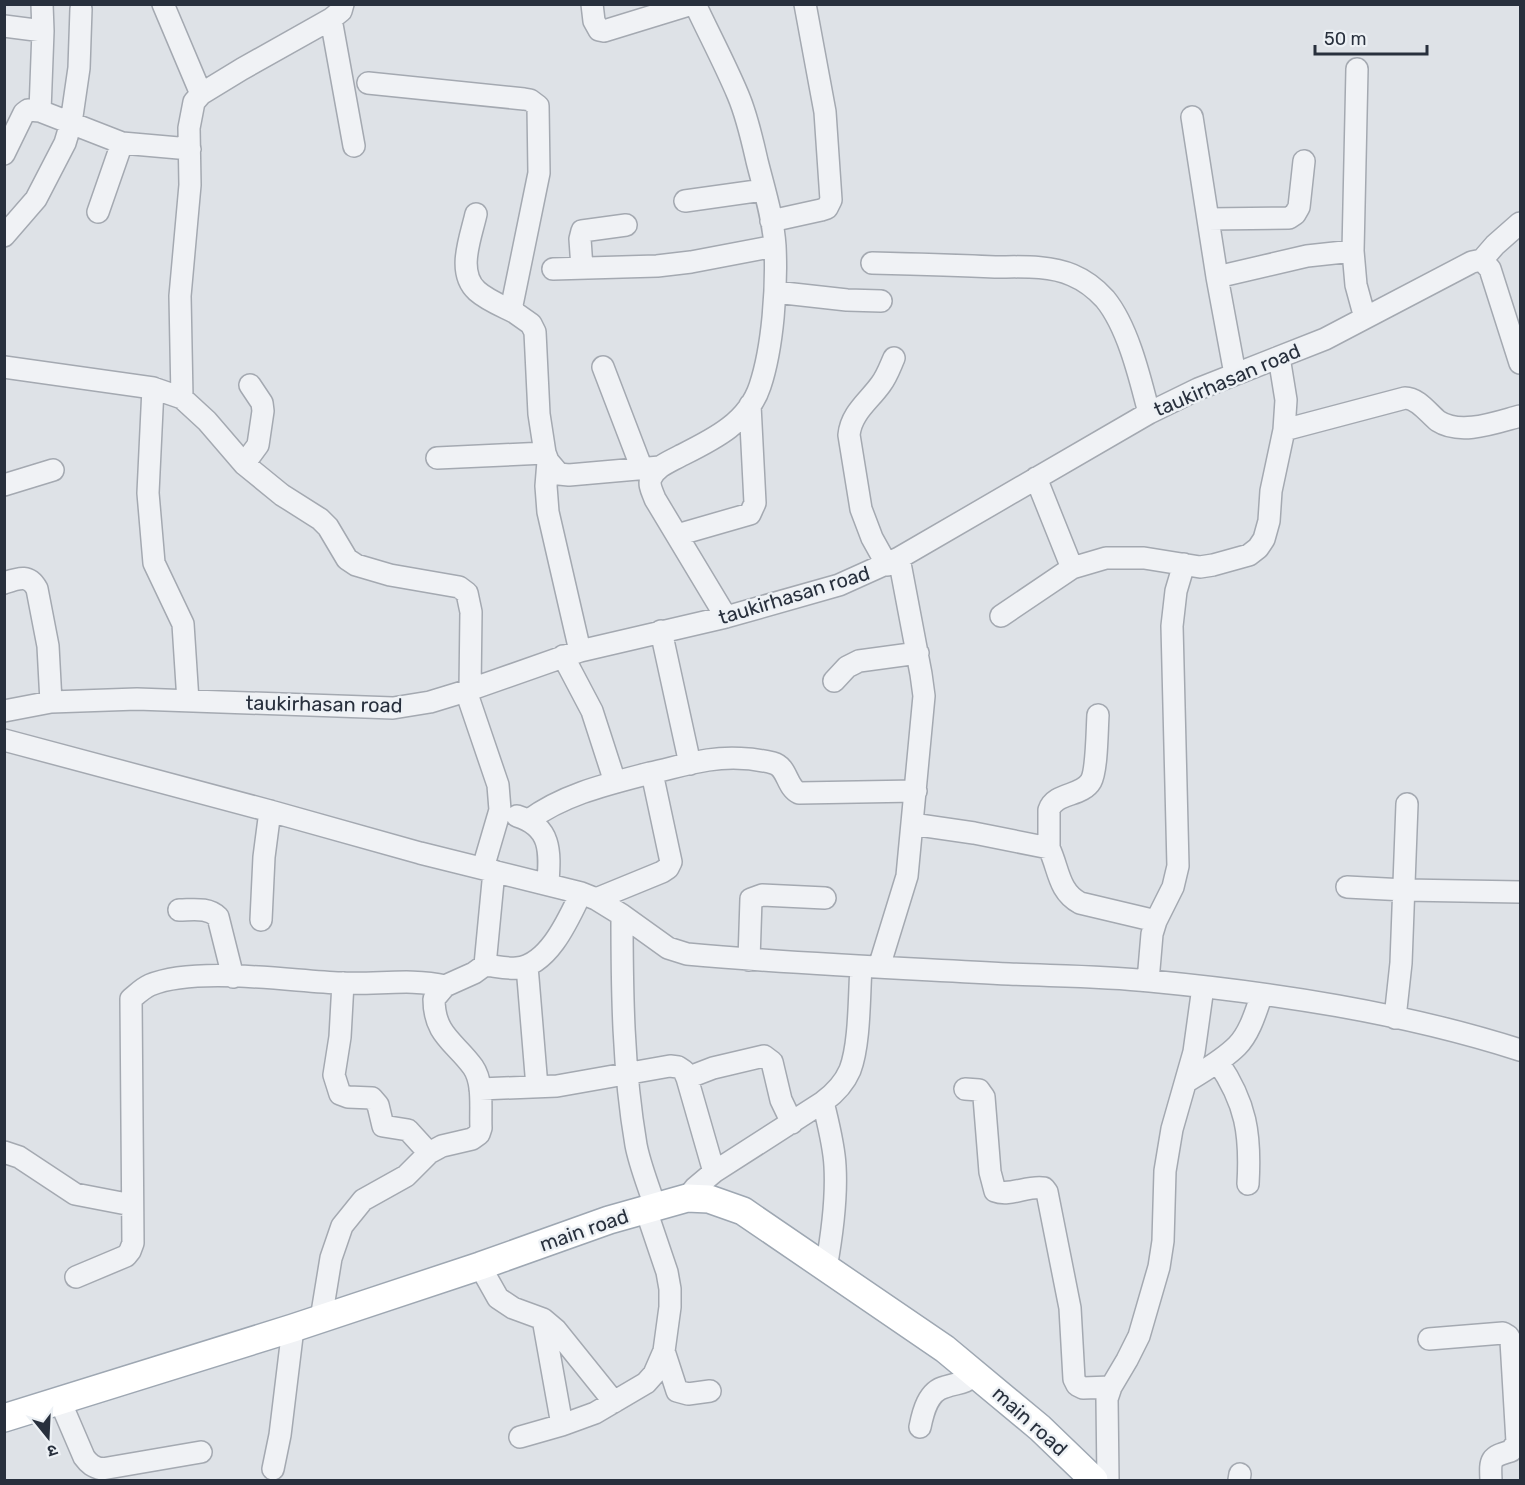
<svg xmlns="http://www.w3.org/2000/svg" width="1525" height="1485" viewBox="0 0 1525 1485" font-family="Rubik,'Noto Sans Devanagari',sans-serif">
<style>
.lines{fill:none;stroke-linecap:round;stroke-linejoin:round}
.minor-casing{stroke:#a4a9b1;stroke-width:24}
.major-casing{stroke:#9ea7b2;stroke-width:30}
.minor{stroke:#f0f2f5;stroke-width:21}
.major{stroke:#fff;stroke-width:27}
.labels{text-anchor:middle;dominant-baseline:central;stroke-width:5;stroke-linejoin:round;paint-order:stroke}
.street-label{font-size:20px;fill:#28303d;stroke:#edf1f5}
</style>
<rect width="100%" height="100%" fill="#dee2e7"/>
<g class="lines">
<defs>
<path id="minor" d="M163,4L201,94
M592,4L594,21L599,30L604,31L692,4
M695,4C709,34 725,64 738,95C747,116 752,139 757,161C764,189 773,217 775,246C777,287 773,347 760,386C748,423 712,440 680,456C669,462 657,466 651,478C648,485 653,493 655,499L726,617
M331,19L354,146
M4,26L43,31
M1357,69L1353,251L1356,285L1365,318
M368,83L524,99L530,100L538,106L539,173L512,305L514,312L531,324L535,332L539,414L545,453L548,461L559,474L569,475L660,467
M40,111L43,31L42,4
M1192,117L1217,277L1235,374
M4,154L24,113L28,110L40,111L122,143L190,149
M685,201L764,190
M98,212L122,143
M476,214C471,237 456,272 477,291C487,300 502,306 514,312
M1208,219L1289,218L1295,214L1299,207L1304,161
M771,221L821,210L827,208L831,200L825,112L805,4
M4,236L36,199L65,143L71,123L79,68L81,9
M1482,260L1495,245L1520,223
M872,263C913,264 954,265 995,267C1020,267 1049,265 1072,275C1084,280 1096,289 1105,299C1128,327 1140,378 1149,413
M582,268L580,239L582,231L626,225
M553,269L657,266L691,262L775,246
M1217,277L1307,256L1353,251
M775,292L847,300L881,301
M4,367L153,388L182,398L207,421L244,464L282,495L320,519L328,527L347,559L356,565L390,575L459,587L467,593L471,612L470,690
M603,367L642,469
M153,388L148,493L154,563L183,624L188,701
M182,398L180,296L190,185L189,128L194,102L201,94L242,69L331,19L341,11L343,4
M1284,430L1405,398C1418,398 1428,413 1438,421C1461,436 1497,422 1520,416
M437,458L545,453
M548,461L546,486L548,512L580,651
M244,464L258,445L263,411L262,403L250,385
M1036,478L1072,568
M4,485L53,470
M677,535L750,514L755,503L750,405
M887,565L872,538L861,509L849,435C851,413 869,401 881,384C887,376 890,367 894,358
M4,583C19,578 29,574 37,589L48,646L51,702
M1001,616L1072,568L1106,558H1144L1200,567L1213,565L1249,555L1258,548L1264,539L1269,521L1271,491L1284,430L1286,400L1279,357
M661,631L690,764
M563,656L592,711L615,782
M834,681L847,667L859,661L918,653
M466,691L498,785L500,810L483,868
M4,711L51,702L137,699L393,708L430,702L466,691L580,651L726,617L839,585L899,558L1149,413L1198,389L1325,339L1472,262L1482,260L1490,269L1520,363
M4,740L270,811L420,853L581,893L596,899L622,915L668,948L687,954C794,964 902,968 1009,974C1056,976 1104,976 1150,981C1275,993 1401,1012 1520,1050
M517,816C552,827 550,852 548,883
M529,820C564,794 608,784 650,773C669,769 688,763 708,760C728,757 753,758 773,763C788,767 786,787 799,793L916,791
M912,824L974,833L1049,848C1059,869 1058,891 1080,903L1156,921
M1049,848V810C1055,792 1082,797 1091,781C1097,770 1097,730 1098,715
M1347,887L1405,890L1520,892
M596,899L662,872L668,868L671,862L652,773
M179,910C193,910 208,907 218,917L233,977
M622,915C622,992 623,1069 636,1145C640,1166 649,1187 655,1207
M261,920L264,857L270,811
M749,960L751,899L762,895L825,898
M485,965C495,966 507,969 517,968C549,965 569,918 581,893
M527,966L537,1087
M879,967L907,876L924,696L921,674L899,558
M1148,981L1152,934L1156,921L1173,887L1178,866L1172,626L1176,591L1184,564
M343,983L340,1037L334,1075L340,1094L348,1097L372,1098L378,1105L383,1126L408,1130L429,1153
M1395,1018L1401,963L1407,804
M1218,1062C1246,1103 1251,1134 1248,1184
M687,1078L713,1068L764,1056L772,1062L781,1100L792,1123
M1186,1082C1203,1071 1222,1061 1237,1046C1250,1033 1256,1011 1262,994
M480,1089L557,1086L670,1066L678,1067L684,1071L687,1078L714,1172
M965,1089L979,1090L984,1097L990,1172L995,1191C1010,1197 1028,1185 1044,1188L1047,1192L1070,1308L1074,1379L1077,1385L1083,1388L1111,1387
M823,1102C828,1123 834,1145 835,1166C837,1200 832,1235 826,1268
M4,1152L19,1157L75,1194L132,1205
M687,1198L695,1188L714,1172L823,1102C834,1094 844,1084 850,1070C860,1044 859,996 861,967
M480,1266L498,1298L513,1308L543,1319L556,1330L614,1402
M76,1277L126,1256L130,1251L133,1243L131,999C137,994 143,988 150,985C196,966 289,981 341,983C376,985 411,978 445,986
M321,1319L331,1258L342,1226L363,1200L406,1176L429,1153L442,1146L472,1139L479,1134L481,1128C480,1109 484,1083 473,1067C455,1042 434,1035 434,999L445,986L474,973L485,965L494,871
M543,1319L562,1425
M1429,1339L1503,1333L1508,1336L1511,1341L1517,1442L1511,1451C1490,1457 1490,1459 1491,1480
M664,1351L677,1391L688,1394L710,1391
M60,1401L84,1457C89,1464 93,1467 102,1469L201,1452
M920,1427C923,1412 928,1391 945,1387C959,1382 963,1385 976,1374
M520,1437L562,1425L595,1413L646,1383L654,1374L664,1351L670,1307V1289L667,1272L646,1210
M273,1469L280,1435L293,1328
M1108,1480L1107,1399L1111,1387L1127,1360L1139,1336L1159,1267L1163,1241L1165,1171L1172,1129L1194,1052L1203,987
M1239,1480L1240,1474"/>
<path id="major" d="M4,1418L293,1328L480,1266L609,1220L687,1198L709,1199L743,1211L945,1349L1040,1428L1094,1480"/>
</defs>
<use href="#minor" class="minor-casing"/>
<use href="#major" class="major-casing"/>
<use href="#minor" class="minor"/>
<use href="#major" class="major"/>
</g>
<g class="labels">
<g class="street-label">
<text transform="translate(1227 380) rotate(-23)">taukirhasan road</text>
<text transform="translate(794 595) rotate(-17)">taukirhasan road</text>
<text transform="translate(324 704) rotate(1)">taukirhasan road</text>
<text transform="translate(584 1230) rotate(-19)">main road</text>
<text transform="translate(1030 1421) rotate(42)">main road</text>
</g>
</g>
<rect width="1525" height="1485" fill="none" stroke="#28303d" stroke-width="12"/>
<g transform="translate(48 1437) rotate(162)" stroke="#edf1f5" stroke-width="4.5" paint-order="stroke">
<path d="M0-4.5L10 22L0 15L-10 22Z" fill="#28303d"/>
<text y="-9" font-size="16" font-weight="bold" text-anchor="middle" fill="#28303d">उ</text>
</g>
<path d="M1315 45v9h112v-9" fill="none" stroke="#28303d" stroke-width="3"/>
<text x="1324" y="45" font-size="18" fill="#28303d" stroke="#edf1f5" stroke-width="4.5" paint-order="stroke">50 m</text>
</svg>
